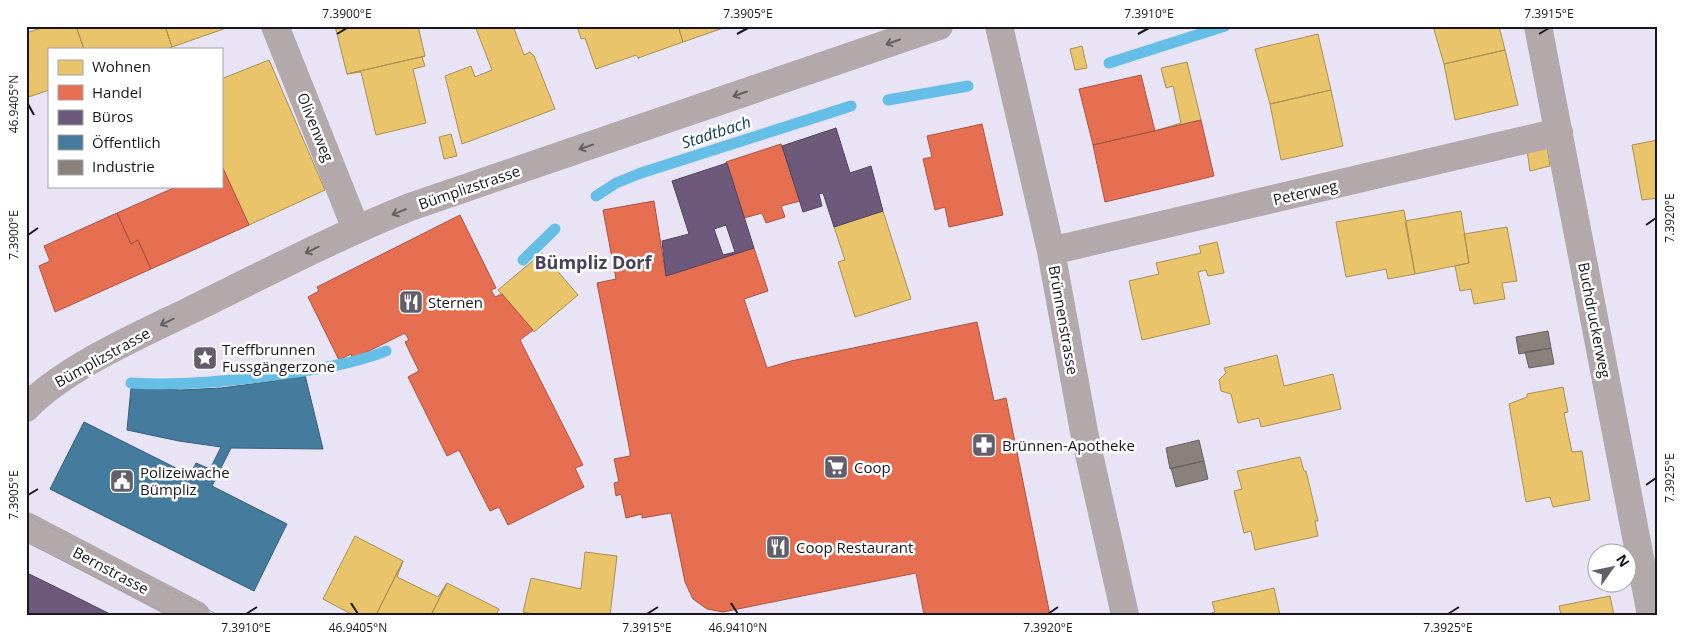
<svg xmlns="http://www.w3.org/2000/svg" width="1684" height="641" viewBox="0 0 1684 641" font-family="'Open Sans',sans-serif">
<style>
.homes{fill:#e9c46a;stroke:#ab9054}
.shops{fill:#e76f51;stroke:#a95442}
.offices{fill:#6d597a;stroke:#54455f;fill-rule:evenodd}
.public{fill:#457b9d;stroke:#385d78}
.industry{fill:#8a817c;stroke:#686160}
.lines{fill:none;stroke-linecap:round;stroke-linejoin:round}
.stream{stroke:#65bee5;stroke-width:11}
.minor{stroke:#b3a8aa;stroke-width:28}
.tram{stroke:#a9a3a9;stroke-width:1}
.oneway{stroke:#665f65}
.ticks{fill:none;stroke:#191620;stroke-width:2}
.labels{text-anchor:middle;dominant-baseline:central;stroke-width:5;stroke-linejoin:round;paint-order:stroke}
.street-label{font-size:15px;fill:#191620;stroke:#fff}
.poi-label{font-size:15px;fill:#191620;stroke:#fff;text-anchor:start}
.water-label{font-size:16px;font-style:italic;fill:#0b4054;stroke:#fff}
.quarter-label{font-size:18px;font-weight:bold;fill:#474059;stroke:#fff}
.neatline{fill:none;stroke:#191620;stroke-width:2}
.ticks-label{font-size:12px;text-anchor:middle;fill:#191620}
</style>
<rect width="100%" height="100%" fill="#e9e4f5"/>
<path class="homes" d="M47,26H76L84,49H49V90L26,98V33Z
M76,26H165L172,47L166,49H84Z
M165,26H232L172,47Z
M335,26H418L425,56L347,74Z
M475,26H513L524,55L530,52L534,56L555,109L462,144L445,76L471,66L475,77L492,70Z
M577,26H678L683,42L638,58L639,59L636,55L596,69L585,38L581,39Z
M678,26H729L683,42Z
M1433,26H1499L1505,50L1444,64Z
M1318,34L1331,90L1270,104L1255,49Z
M1082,46L1087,68L1075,70L1070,49Z
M1505,50L1518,105L1455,120L1444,64Z
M425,56L422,57L425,66L413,69L426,123L376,135L361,72L347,74Z
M269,60L325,190L249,225L221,166V79Z
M1187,62L1201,120L1155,131L1181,123L1173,86L1166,88L1161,68Z
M1331,90L1343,146L1281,160L1270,104Z
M451,134L457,156L444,159L439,137Z
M1658,140V198L1642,200L1632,145Z
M1547,146L1550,166L1530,171L1527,150Z
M1404,210L1415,274L1388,279L1386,269L1346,277L1336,222Z
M883,211L911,299L855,317L838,262L845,260L834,227Z
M1461,211L1469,263L1415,274L1405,221Z
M1507,227L1517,281L1502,283L1505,299L1474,304L1471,289L1460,291L1455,266L1469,263L1464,234Z
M1217,242L1224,273L1208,276L1206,270L1198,272L1210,324L1142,340L1129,281L1159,274L1156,263L1201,253L1199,246Z
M542,253L578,295L534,332L498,290Z
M1277,355L1284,386L1333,374L1341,409L1261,427L1259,418L1238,423L1231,394L1221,391L1219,380L1226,373L1224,368Z
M1563,387L1568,412L1564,413L1572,452L1582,451L1590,500L1553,507L1550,497L1526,502L1509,404L1527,397V394Z
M1300,457L1304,471H1306L1318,521H1315L1318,536L1255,550L1251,531L1244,533L1234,491L1242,489L1237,471Z
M355,536L403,561L376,615H353L323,599Z
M585,552L617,556L610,615H538L523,612L531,578L581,589Z
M403,561L397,577L438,597L447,583L431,615H376Z
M447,583L499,609L496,615H431Z
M1274,588L1280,615H1204L1215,612L1212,602Z
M1610,596L1614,615H1561L1559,606Z"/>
<path class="shops" d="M1141,75L1155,131L1093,145L1079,89Z
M1201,120L1214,176L1105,202L1093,145Z
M982,124L1003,215L949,227L945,207L935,210L923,159L932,157L927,136Z
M781,144L800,201L781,206L785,217L766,223L762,213L744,218L726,162Z
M222,166L249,225L151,269L138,240L131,244L117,213L178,186H221Z
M654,201L666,276L754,248L768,291L744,299L767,368L791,361L977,322L994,401L1006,398L1050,615H924L916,573L723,612L707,609L693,599L685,582L671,513L642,518V514L626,518L621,494L616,496L614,483L619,482L614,459L630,456V452L597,283L616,279L603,210Z
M117,213L131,244L138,240L151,269L55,312L39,266L50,261L44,246Z
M460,215L496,288L491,290L495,297L502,294L533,330L520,340L583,465L575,468L584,487L508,525L499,507L490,511L459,450L447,456L408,377L419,371L405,342L409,340L405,333L353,359L351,354L339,360L308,297L319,291L317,287Z"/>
<path class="offices" d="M836,128L850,173L871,166L883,211L834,227L823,193L819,194L822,206L803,212L782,146Z
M727,163L754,248L666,276L662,241L689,234L672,181ZM726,225L735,252L723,255L714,229Z
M27,573L70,594L112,615H26Z"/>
<path class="public" d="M305,375L323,449L231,448L212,486L287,524L254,591L50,489L84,422L190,475L196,463L210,469L221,447L179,441L127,430L131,388L181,390L221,388L274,381Z"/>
<path class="industry" d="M1548,331L1551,348L1519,354L1516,337Z
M1551,348L1554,364L1529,368L1525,352Z
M1199,440L1204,461L1170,469L1166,448Z
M1204,461L1208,479L1176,487L1171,468Z"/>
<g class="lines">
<path class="stream" d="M1109,63L1225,26
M888,100L968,86
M596,196L616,183L641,173L851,106
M523,260L555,229
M131,383C182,386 231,381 282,374C318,369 353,364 386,351"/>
<path class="minor" d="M275,26L356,229
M999,26L1051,251L1084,432L1125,615
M1538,26L1651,615
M1051,251L1559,132
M26,408C64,368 140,335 189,311C263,275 335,237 410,207L939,26
M26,526L196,615"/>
<path class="tram" d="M26,515L218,615
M26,542L170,615"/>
</g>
<defs><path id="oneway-shaft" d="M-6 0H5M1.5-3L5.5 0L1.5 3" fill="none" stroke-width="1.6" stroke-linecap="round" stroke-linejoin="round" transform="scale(1.25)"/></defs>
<g class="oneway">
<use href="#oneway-shaft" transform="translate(893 42) rotate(161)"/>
<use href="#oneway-shaft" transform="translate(740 94) rotate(161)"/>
<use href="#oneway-shaft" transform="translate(586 147) rotate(161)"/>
<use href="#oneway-shaft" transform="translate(399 212) rotate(158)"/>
<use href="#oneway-shaft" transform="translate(312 250) rotate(154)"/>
<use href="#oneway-shaft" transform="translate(167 322) rotate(154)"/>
</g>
<path class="ticks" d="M337,34L347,28M737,34L748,28M1138,34L1149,28M1539,34L1549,28M28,104L34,115M1646,225L1656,218M28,235L38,228M1646,485L1656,478M28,495L38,489M351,603L358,614M731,603L738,614M246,614L257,607M647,614L658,607M1048,614L1058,607M1448,614L1459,607"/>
<defs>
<symbol id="restaurant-square" viewBox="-11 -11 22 22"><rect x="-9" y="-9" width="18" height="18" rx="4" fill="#625e6b" stroke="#fff"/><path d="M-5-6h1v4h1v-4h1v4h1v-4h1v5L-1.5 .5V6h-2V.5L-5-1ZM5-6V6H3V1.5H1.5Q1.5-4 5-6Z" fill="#fff"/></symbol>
<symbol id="sight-square" viewBox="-11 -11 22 22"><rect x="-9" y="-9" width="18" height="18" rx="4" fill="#625e6b" stroke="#fff"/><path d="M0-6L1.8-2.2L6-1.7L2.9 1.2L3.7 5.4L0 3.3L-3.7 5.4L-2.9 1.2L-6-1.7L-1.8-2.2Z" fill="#fff"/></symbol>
<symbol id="pharmacy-square" viewBox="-11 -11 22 22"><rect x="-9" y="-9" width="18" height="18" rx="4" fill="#625e6b" stroke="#fff"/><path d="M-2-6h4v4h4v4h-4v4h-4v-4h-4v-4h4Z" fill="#fff"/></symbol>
<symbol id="supermarket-square" viewBox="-11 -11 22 22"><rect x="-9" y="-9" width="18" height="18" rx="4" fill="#625e6b" stroke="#fff"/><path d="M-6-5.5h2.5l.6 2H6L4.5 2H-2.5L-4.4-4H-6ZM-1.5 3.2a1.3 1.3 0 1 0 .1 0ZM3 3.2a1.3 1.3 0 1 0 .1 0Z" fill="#fff"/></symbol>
<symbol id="civic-square" viewBox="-11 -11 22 22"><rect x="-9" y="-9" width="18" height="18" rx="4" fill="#625e6b" stroke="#fff"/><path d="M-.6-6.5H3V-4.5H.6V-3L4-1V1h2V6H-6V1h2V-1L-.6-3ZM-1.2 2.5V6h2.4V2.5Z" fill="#fff"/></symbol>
</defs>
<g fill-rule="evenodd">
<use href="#restaurant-square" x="397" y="288" width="28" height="28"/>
<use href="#sight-square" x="191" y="344" width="28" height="28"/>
<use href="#pharmacy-square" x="970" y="431" width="28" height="28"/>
<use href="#supermarket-square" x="822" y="453" width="28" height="28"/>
<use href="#civic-square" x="108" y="467" width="28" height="28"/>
<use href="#restaurant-square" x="764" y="533" width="28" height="28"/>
</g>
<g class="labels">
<g class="street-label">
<text transform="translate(316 127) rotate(68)">Olivenweg</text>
<text transform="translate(469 187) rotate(-19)">Bümplizstrasse</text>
<text transform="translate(1305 192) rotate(-13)">Peterweg</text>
<text transform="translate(1064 320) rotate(80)">Brünnenstrasse</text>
<text transform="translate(1595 320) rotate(79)">Buchdruckerweg</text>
<text transform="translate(102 357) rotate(-29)">Bümplizstrasse</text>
<text transform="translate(111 570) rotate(28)">Bernstrasse</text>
</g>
<g class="poi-label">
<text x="428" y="302">Sternen</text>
<text x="222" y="349">Treffbrunnen<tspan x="222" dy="17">Fussgängerzone</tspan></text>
<text x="1002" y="445">Brünnen-Apotheke</text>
<text x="854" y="467">Coop</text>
<text x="140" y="472">Polizeiwache<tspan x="140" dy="17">Bümpliz</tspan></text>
<text x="796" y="547">Coop Restaurant</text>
</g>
<g class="water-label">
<text transform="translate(716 132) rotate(-18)">Stadtbach</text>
</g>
<g class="quarter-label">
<text x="593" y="262">Bümpliz Dorf</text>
</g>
</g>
<rect width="1684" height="641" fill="none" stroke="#ffffff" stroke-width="55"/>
<rect x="48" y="48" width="175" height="140" fill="#ffffff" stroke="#a3a2a6"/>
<rect x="58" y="60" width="25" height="15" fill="#e9c46a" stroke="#a3a2a6"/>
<text x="92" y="72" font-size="15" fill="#191620">Wohnen</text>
<rect x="58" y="85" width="25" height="15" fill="#e76f51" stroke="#a3a2a6"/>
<text x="92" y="98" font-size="15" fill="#191620">Handel</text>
<rect x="58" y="110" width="25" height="15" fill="#6d597a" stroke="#a3a2a6"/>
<text x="92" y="122" font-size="15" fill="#191620">Büros</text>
<rect x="58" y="135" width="25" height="15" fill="#457b9d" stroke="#a3a2a6"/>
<text x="92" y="148" font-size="15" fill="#191620">Öffentlich</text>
<rect x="58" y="160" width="25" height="15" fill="#8a817c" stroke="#a3a2a6"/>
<text x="92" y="172" font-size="15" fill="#191620">Industrie</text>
<g transform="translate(1612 568) rotate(57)"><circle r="24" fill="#ffffff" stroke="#a3a2a6"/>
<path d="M0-4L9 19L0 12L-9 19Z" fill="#625e6b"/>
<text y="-8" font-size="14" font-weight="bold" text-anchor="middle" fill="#191620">N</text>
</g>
<rect x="28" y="28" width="1628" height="586" class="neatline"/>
<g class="ticks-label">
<text x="347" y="18">7.3900°E</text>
<text x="748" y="18">7.3905°E</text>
<text x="1149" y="18">7.3910°E</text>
<text x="1549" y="18">7.3915°E</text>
<text transform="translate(14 104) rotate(-90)" y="4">46.9405°N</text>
<text transform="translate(1670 218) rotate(-90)" y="4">7.3920°E</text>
<text transform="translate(14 235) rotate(-90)" y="4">7.3900°E</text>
<text transform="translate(1670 478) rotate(-90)" y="4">7.3925°E</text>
<text transform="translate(14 495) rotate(-90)" y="4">7.3905°E</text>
<text x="246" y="632">7.3910°E</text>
<text x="358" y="632">46.9405°N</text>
<text x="647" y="632">7.3915°E</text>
<text x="738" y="632">46.9410°N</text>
<text x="1048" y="632">7.3920°E</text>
<text x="1448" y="632">7.3925°E</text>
</g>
</svg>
